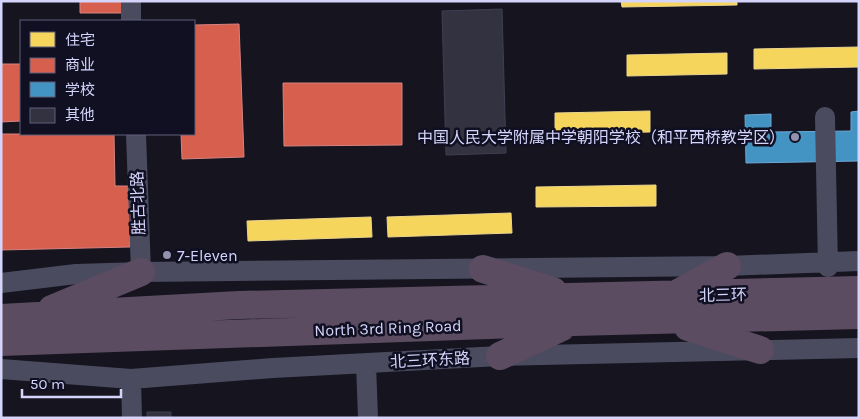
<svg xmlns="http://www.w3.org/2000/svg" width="860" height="419" viewBox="0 0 860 419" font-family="Karla,'Noto Sans SC',sans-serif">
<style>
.homes{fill:#f6d55c;stroke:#ecd58c}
.shops{fill:#d6604d;stroke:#d68382}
.schools{fill:#4393c3;stroke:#6fa7d4}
.building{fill:#333241;stroke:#403f52}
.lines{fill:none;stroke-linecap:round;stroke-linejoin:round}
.minor{stroke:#4a4b5f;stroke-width:20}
.highway{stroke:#5c4c61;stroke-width:28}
.poi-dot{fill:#9291af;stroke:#111023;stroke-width:2}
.labels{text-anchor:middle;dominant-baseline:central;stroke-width:5;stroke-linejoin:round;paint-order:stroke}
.poi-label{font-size:16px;fill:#d5d5fc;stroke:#111023;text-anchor:end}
.street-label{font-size:16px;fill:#d5d5fc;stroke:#111023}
</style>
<rect width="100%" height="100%" fill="#15141f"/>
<path class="homes" d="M621,1H737V5L622,7Z
M859,47V67L754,69V49Z
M727,53V74L627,76V55Z
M650,111V132L555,134V113Z
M656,185V206L536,207V187Z
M511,213L512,233L388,237L387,217Z
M371,217L372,237L248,241L247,221Z"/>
<path class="shops" d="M80,1H125V13H80Z
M239,24L244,157L182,159L181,134H194V25Z
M1,64H21V121L1,122Z
M283,83H402V145L284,146Z
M1,134H114L115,186H129L130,247L1,250Z"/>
<path class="schools" d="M859,111V161L746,163L745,115L771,114V132L851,131V112Z"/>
<path class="building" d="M502,9L506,153L446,155L442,11Z
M147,412H171V418H147Z"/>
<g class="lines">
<path class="minor" d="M131,1V21
M825,117L828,267
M136,134L141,272
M1,283L76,274L141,272L727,266L859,261
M366,364L368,418
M1,369L131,379L273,368L500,356L859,348
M131,379L132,418"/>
<path class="highway" d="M483,269L553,291
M678,293L727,266
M52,309L141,272
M1,318L239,305L859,290
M688,327L760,350
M1,342L573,322L859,315
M500,356L562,327"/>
</g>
<g class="poi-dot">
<circle cx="795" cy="137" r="5"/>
<circle cx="167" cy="255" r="5"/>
</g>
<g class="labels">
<g class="poi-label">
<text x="785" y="137">中国人民大学附属中学朝阳学校（和平西桥教学区）</text>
<text x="177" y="255" text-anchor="start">7-Eleven</text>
</g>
<g class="street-label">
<text transform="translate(138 203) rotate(-92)">胜古北路</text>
<text transform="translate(723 295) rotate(-1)">北三环</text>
<text transform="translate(388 328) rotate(-2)">North 3rd Ring Road</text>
<text transform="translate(430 360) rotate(-3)">北三环东路</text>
</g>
</g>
<rect width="860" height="419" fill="none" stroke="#d5d5fc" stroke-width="5"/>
<rect x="20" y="20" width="175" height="115" fill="#111023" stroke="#5f5f7a"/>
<rect x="30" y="32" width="25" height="15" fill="#f6d55c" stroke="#5f5f7a"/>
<text x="65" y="45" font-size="15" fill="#d5d5fc">住宅</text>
<rect x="30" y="58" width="25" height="15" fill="#d6604d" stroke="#5f5f7a"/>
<text x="65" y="70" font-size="15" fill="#d5d5fc">商业</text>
<rect x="30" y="82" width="25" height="15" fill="#4393c3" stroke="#5f5f7a"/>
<text x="65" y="95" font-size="15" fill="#d5d5fc">学校</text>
<rect x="30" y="108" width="25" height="15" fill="#333241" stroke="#5f5f7a"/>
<text x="65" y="120" font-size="15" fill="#d5d5fc">其他</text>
<path d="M22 389v8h99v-8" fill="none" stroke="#d5d5fc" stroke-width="2.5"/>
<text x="30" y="389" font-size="15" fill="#d5d5fc" stroke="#111023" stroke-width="4" paint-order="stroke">50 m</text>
</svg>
